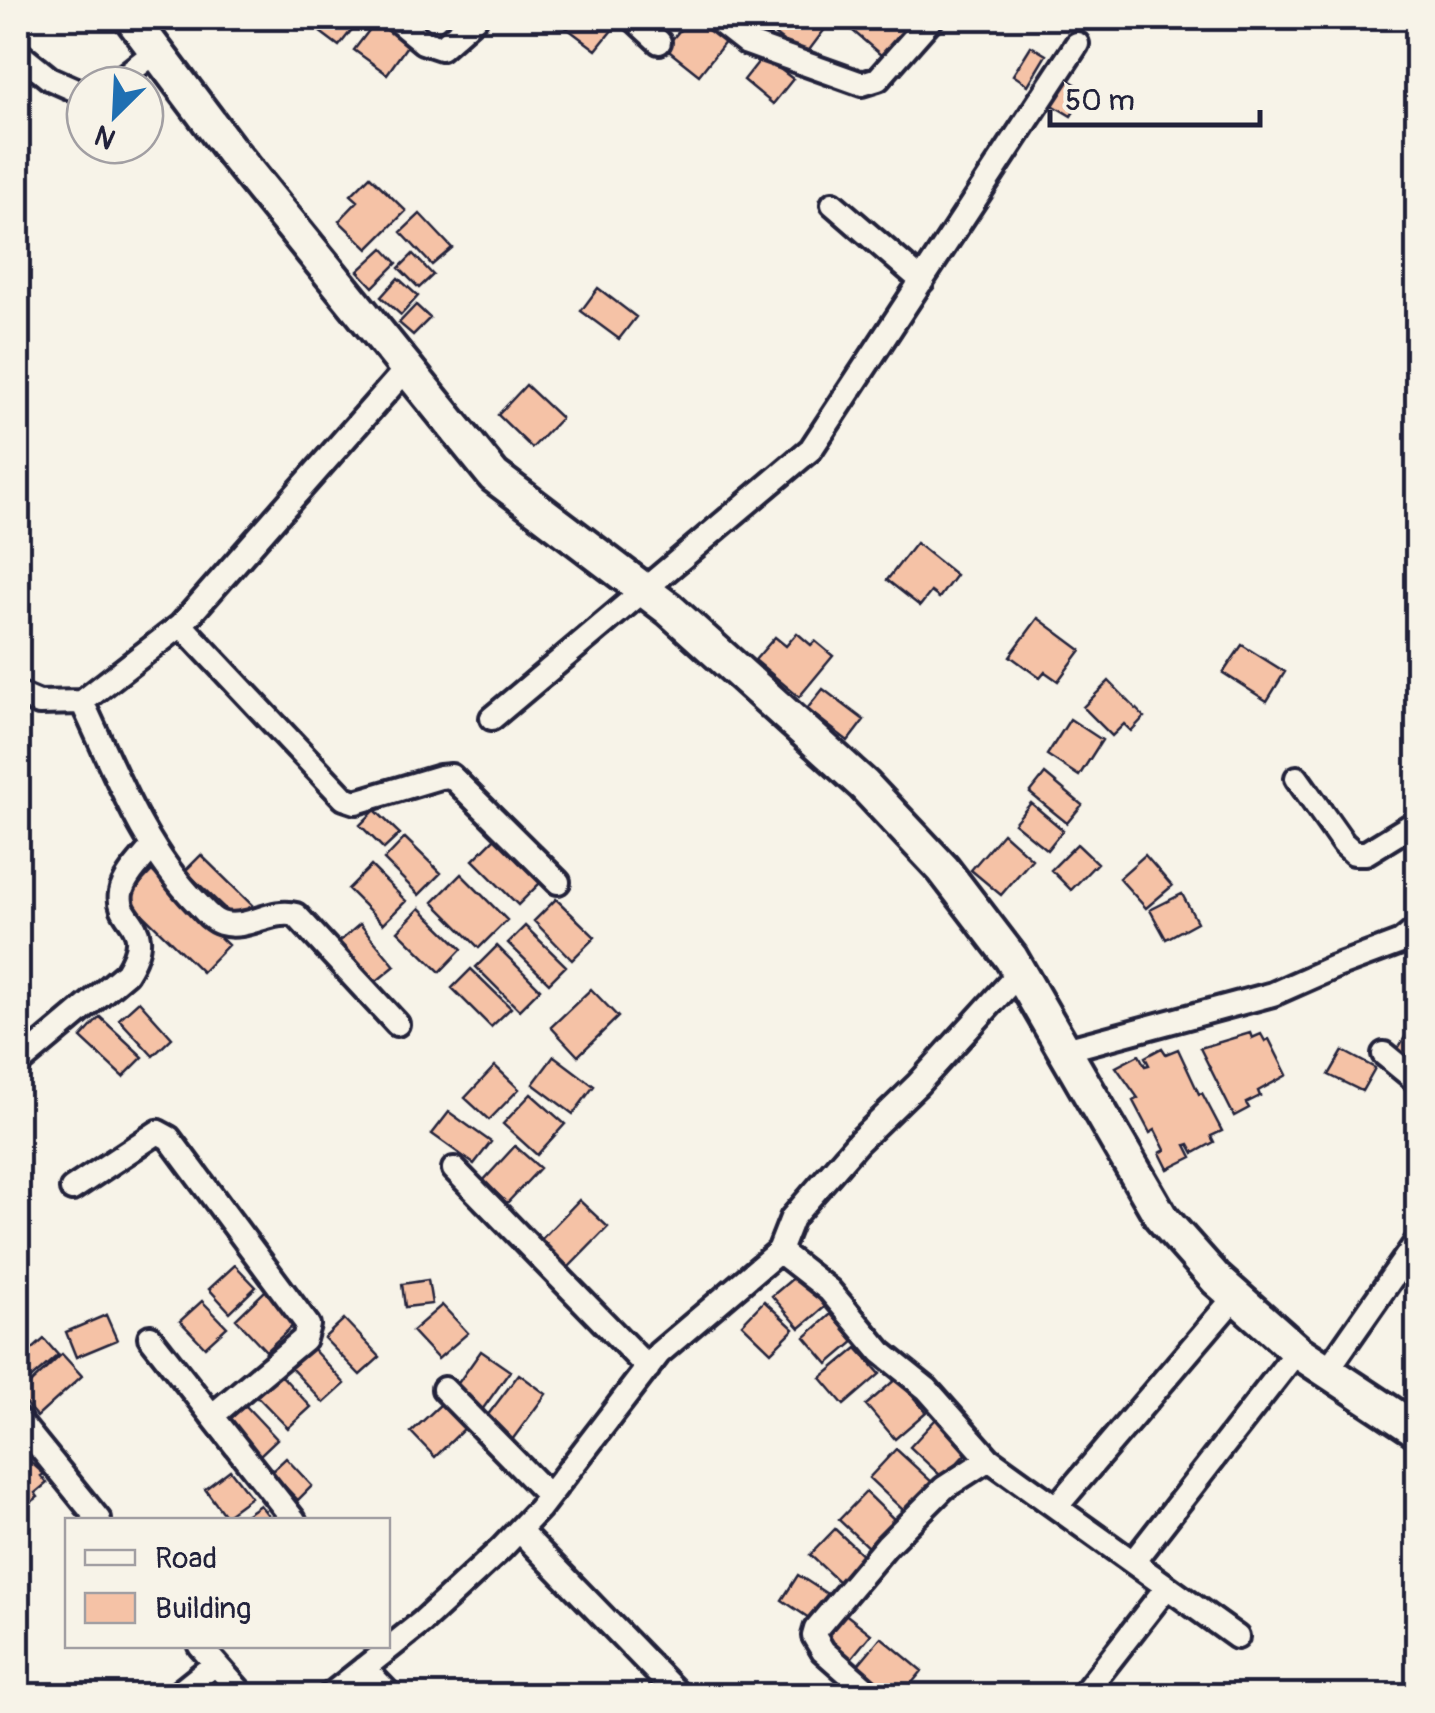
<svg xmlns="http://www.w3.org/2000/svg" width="1435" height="1713" viewBox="0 0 1435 1713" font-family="Pangolin,sans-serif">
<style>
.building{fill:#f5c2a6;stroke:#22223b;stroke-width:2.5}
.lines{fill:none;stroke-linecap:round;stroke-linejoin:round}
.street-casing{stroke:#22223b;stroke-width:30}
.secondary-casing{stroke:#22223b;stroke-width:40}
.street{stroke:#f7f3e8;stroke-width:22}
.secondary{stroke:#f7f3e8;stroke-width:32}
</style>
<rect width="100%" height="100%" fill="#f7f3e8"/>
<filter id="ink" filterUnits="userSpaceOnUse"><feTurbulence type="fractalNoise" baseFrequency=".01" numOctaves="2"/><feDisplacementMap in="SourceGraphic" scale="20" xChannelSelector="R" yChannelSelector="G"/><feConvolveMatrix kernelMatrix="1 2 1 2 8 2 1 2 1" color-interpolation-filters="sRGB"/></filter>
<g filter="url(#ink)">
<path class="building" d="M324,18H361L339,46L315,28Z
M564,18H619L621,19L596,50L560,23Z
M649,18H675L665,30Z
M690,18H696L726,41L699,75L665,48Z
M738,18H778L763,37Z
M787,18H810L825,29L804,57L774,34Z
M850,18H889L904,30L882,56L845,24Z
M377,20L409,43L387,74L354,50Z
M1031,46L1046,55L1028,85L1013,75Z
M763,56L793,79L773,104L744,80Z
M1067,79L1087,91L1071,116L1051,104Z
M370,176L406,211L368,249L339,221L358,201L351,195Z
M420,214L452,248L432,265L401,232Z
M383,248L397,263L373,287L358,271Z
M413,254L433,275L419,288L399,268Z
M398,278L418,296L401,315L381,297Z
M598,288L636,317L619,339L581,311Z
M416,305L430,318L413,335L399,323Z
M526,385L561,418L532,448L498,415Z
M916,543L956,575L939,598L931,592L920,606L887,580Z
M1038,618L1081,650L1058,681L1045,672L1040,678L1010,656Z
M797,633L811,645L815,641L833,656L799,697L755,660L775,637L786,646Z
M1242,645L1285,672L1267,701L1223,673Z
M1109,681L1144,717L1131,731L1124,724L1112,736L1083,707Z
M823,689L864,720L848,741L807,709Z
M1070,719L1102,740L1079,776L1047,755Z
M1045,774L1082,805L1067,823L1030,793Z
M1031,803L1063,830L1047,850L1014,823Z
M375,810L400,834L384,849L360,825Z
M1003,833L1032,859L1001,895L971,870Z
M498,835L543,880L518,905L473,860Z
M405,838L441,873L419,895L384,860Z
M1077,844L1097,863L1071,890L1051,870Z
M201,855L252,905L237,920L185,871Z
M1145,855L1172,886L1146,908L1119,878Z
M371,866L406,901L383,924L348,889Z
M152,871L228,945L202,972L126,898Z
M461,874L507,920L479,948L433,902Z
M1182,894L1197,922L1166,939L1150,910Z
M556,899L595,937L572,960L534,921Z
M420,908L462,949L440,972L398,931Z
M360,924L395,966L373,984L339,942Z
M525,926L566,966L549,983L508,943Z
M497,946L540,989L519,1010L476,967Z
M471,969L511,1008L491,1027L452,988Z
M591,989L618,1017L578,1056L551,1027Z
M139,1001L172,1038L153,1056L119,1019Z
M100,1017L143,1057L123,1077L81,1038Z
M1415,1021L1418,1023V1062L1397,1050Z
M1250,1033L1252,1038L1261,1034L1265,1041L1269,1039L1287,1075L1258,1091L1260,1096L1246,1103L1249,1108L1234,1116L1200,1048Z
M1162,1048L1166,1054L1178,1049L1199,1094L1202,1093L1222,1131L1211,1136L1214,1142L1194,1153L1189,1144L1186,1145L1192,1157L1168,1169L1160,1153L1165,1150L1155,1130L1150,1133L1133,1101L1138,1098L1116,1067L1139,1055L1145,1066L1149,1065L1145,1057Z
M1343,1051L1375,1068L1362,1091L1329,1075Z
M554,1056L594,1086L573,1114L533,1084Z
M495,1066L519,1089L489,1120L465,1098Z
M531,1094L565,1124L537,1155L503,1124Z
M449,1112L491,1142L474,1164L432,1134Z
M515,1146L540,1168L507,1203L483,1181Z
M579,1200L608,1227L562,1274L534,1247Z
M235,1265L256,1287L230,1312L209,1289Z
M799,1273L827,1305L800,1328L772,1296Z
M428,1280L432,1304L405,1307L402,1284Z
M266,1290L296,1323L266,1351L236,1319Z
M202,1301L227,1327L205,1347L180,1321Z
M764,1301L794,1329L771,1352L742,1324Z
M442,1305L468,1333L438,1359L412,1331Z
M831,1314L855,1341L828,1364L805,1337Z
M106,1315L117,1340L76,1357L66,1332Z
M344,1319L380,1357L360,1375L324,1338Z
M44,1339L58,1355L18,1390V1362Z
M312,1348L345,1384L324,1403L291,1368Z
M857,1348L880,1374L844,1405L821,1378Z
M481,1351L510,1371L482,1410L454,1389Z
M62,1354L82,1376L37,1417L18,1395Z
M280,1374L311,1407L288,1428L257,1396Z
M519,1374L546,1394L512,1440L484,1420Z
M897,1378L926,1412L895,1439L866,1405Z
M442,1403L465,1428L435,1457L411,1432Z
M245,1405L277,1439L258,1457L226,1423Z
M936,1419L969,1450L943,1478L910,1447Z
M896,1449L933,1483L905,1512L869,1478Z
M286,1458L312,1486L298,1500L271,1472Z
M27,1459L44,1474L41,1476L47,1483L35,1493L38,1497L18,1512V1466Z
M230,1470L251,1497L225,1516L205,1489Z
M866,1492L897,1522L871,1550L839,1520Z
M260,1505L272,1520H238Z
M835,1529L866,1558L841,1584L810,1555Z
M798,1575L832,1597L815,1622L782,1600Z
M839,1609L871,1634L849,1661L818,1634Z
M881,1637L922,1671L901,1696H892L857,1666Z
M843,1684L857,1696H834Z"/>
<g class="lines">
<defs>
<path id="street" d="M394,18L423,42L441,48L475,18
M633,18L659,42
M715,18L747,43L862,84L878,79L932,18
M18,53L49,78L85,94
M113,85L155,52
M833,204L922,281
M181,625L344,798L356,802L440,777L451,776L558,882
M18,694L39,703L82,702L181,625L407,368
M82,702C115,771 142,847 197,903C204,910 211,920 221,923C247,931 271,908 296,915L397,1024
M492,718L811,449L1077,44
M1297,778L1343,843L1354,853H1366L1418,821
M1065,1050L1273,994L1334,967L1401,942L1418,928
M1384,1054L1418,1082
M18,1064L126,973C158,922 116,924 121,893C124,877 142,860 152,847
M454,1169L648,1368
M72,1189L158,1132L169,1138L308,1325L304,1339L212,1416
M779,1251L829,1290L881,1352L927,1389L989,1459L944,1488L887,1545L816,1629L814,1636L823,1651L874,1696
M150,1337L294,1520
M1326,1372L1418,1240
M444,1389L549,1496
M18,1420L99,1520
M989,1459L1237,1637
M1056,1507L1235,1297
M519,1530L680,1696
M1133,1562L1297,1351
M200,1646L244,1696
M364,1668L391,1696
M175,1696L215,1664
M329,1696L422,1622L501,1549L539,1509L659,1353L779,1251L792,1218L858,1142L918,1084L1019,973
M1082,1696L1167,1587"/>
<path id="secondary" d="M131,18L231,151L494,476L669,609L864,785L943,869L1011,958L1161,1217L1216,1279L1297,1351L1418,1431"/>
</defs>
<use href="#street" class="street-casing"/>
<use href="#secondary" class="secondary-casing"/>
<use href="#street" class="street"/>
<use href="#secondary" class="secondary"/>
</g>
</g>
<rect width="1435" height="1713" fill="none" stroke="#f7f3e8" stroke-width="60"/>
<rect x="30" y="30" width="1375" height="1653" fill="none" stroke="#22223b" stroke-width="4" filter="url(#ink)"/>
<rect x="65" y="1518" width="325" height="130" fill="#f7f3e8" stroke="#a29fa3" stroke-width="2.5"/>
<rect x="85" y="1550" width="50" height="15" fill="#f7f3e8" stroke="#a29fa3" stroke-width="2.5"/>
<text x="155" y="1568" font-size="30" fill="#22223b">Road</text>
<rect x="85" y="1593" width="50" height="30" fill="#f5c2a6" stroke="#a29fa3" stroke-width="2.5"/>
<text x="155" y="1618" font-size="30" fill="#22223b">Building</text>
<g transform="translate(115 115) rotate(204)"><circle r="48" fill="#f7f3e8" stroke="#a29fa3" stroke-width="2.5"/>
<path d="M0-8L18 38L0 25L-18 38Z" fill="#1f6fb2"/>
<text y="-15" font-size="28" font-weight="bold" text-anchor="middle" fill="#22223b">N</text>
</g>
<path d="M1050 110v15h210v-15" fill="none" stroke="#22223b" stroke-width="5"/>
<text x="1065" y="110" font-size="30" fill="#22223b" stroke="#f7f3e8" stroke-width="8" paint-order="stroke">50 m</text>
</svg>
